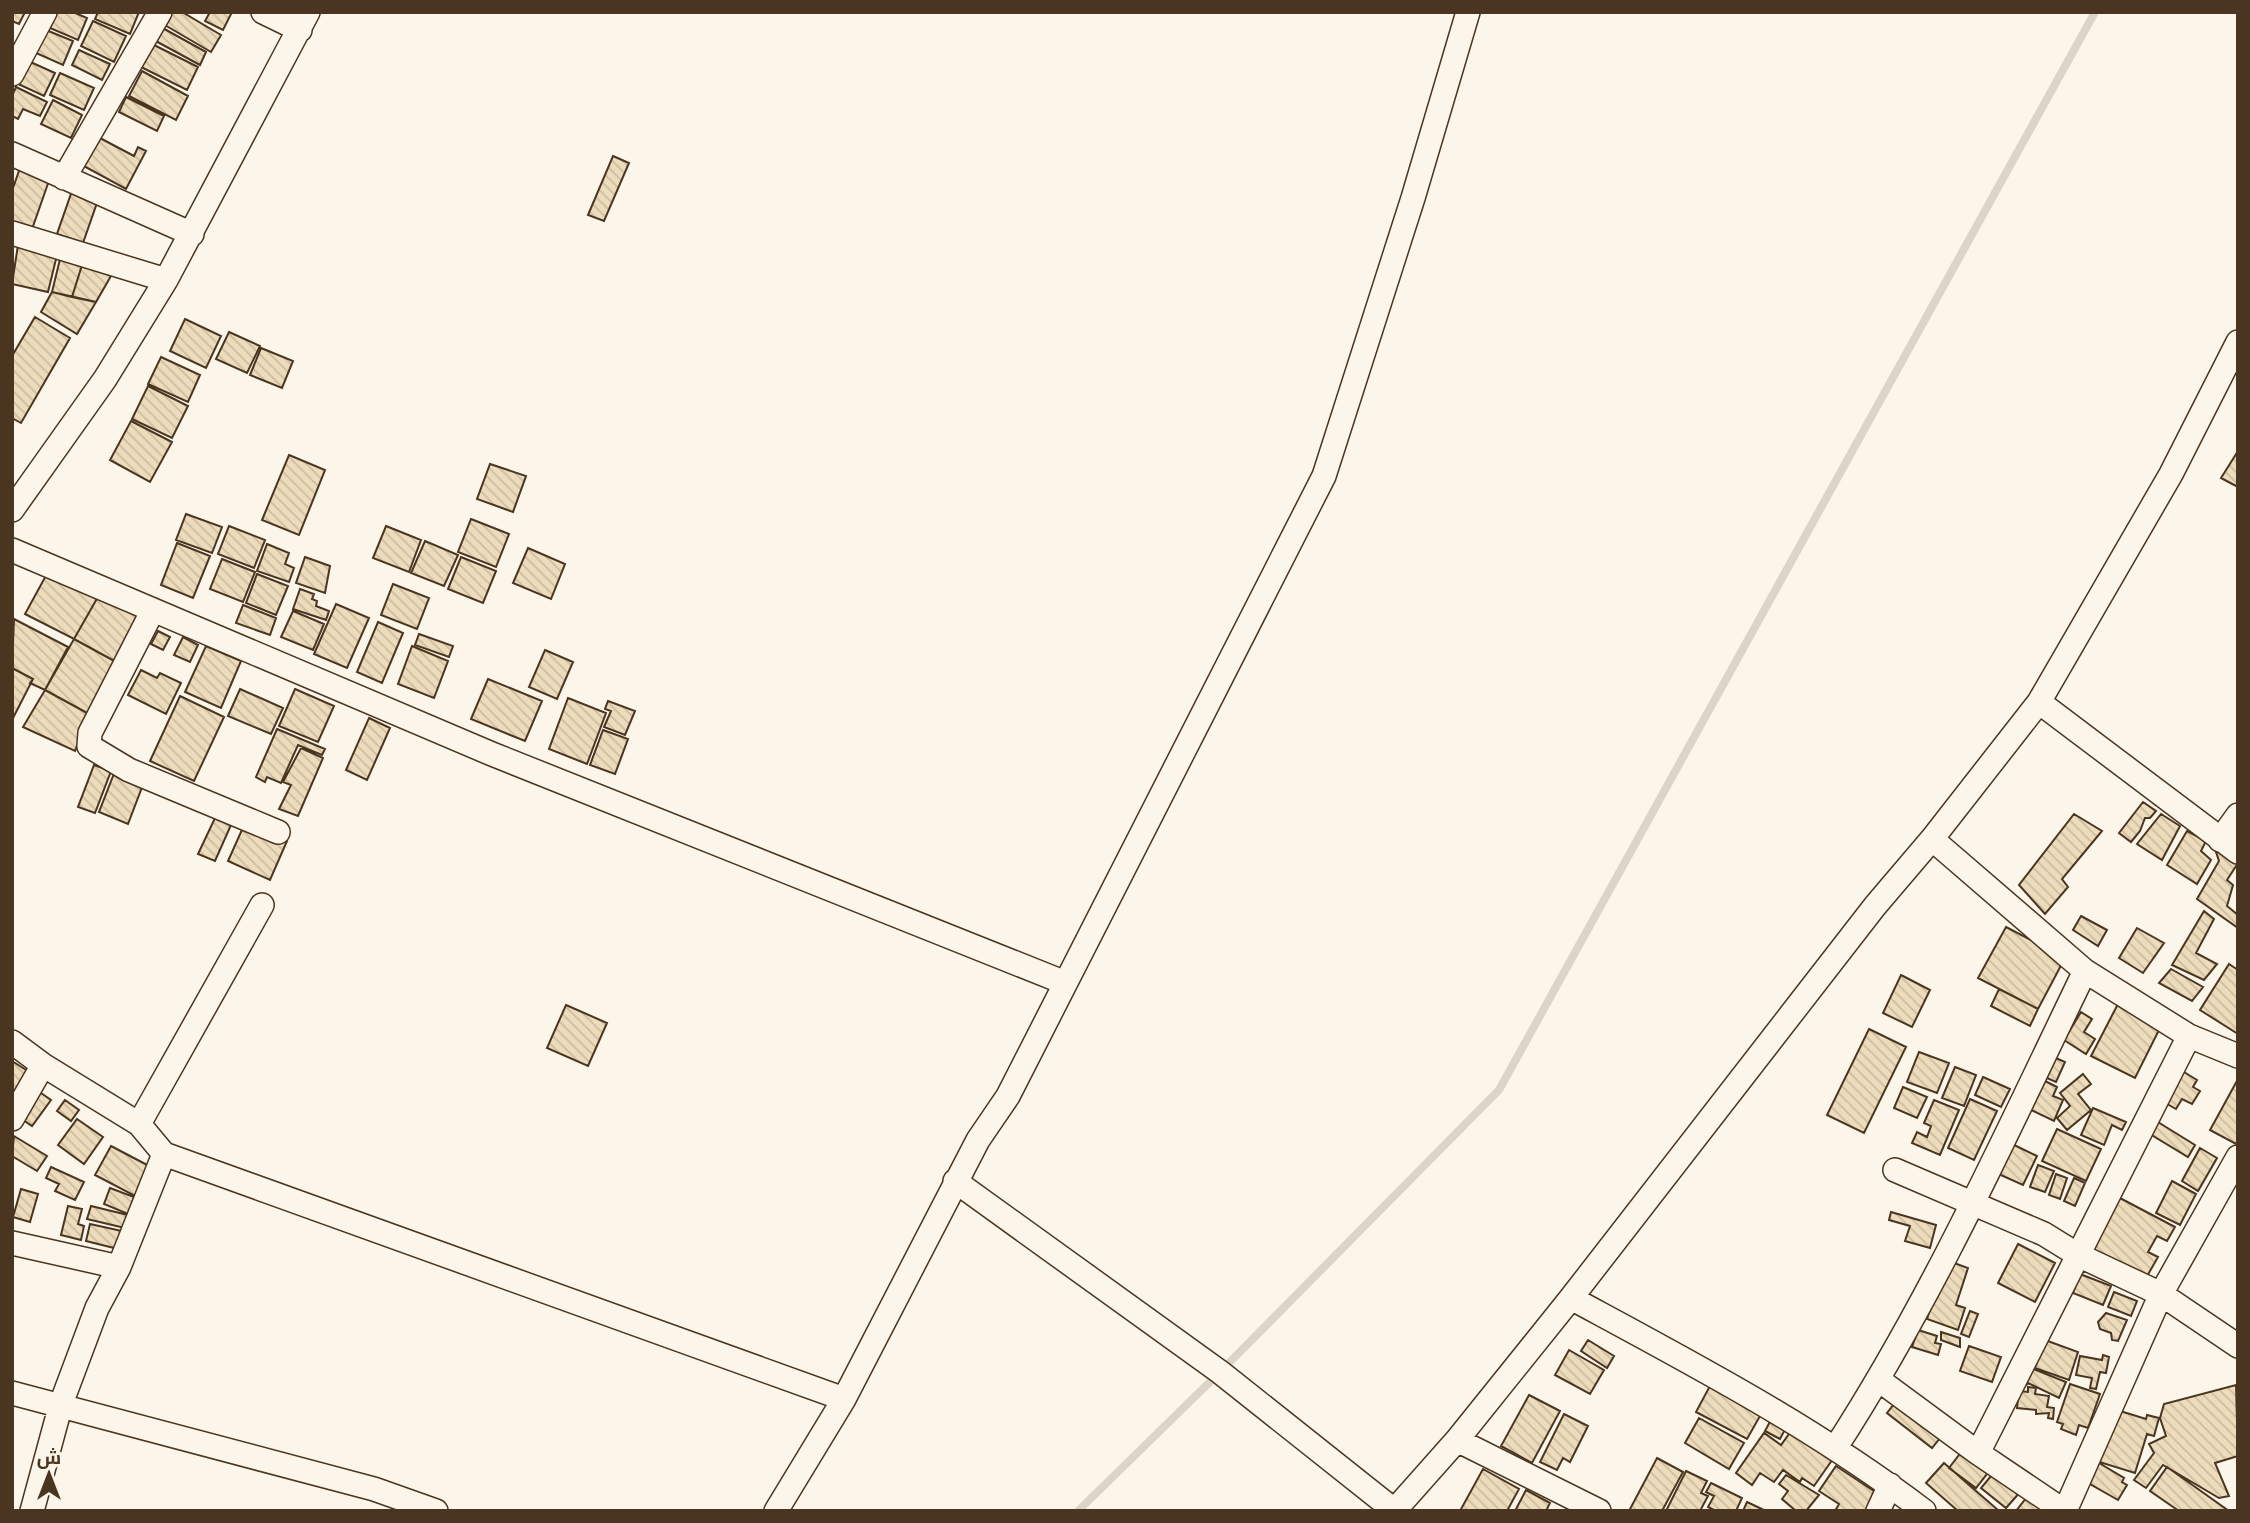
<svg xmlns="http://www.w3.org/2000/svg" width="2250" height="1523" viewBox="0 0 2250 1523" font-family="Cabin,Cairo,sans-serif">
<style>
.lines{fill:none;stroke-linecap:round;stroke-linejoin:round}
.stream{stroke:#dcd4c6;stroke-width:8}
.building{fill:url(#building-back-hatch);stroke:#4a3520;stroke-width:2}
.street-casing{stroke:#4a3520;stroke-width:26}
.street{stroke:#fbf6e9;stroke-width:23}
</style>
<defs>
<pattern id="building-back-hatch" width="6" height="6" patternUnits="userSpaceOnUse" patternTransform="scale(1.75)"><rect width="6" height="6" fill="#ecdcbc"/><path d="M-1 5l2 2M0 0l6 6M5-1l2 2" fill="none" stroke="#ccbda1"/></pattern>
</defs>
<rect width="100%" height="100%" fill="#fbf6e9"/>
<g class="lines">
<path class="stream" d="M1078,1511L1220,1372L1499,1090L2095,12"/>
</g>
<path class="building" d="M12,12H25L19,24L12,21Z
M57,12H73L87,18L78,40L50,28Z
M98,12H139L130,34L95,19Z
M170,12H182L221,35L211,52L163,24Z
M210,12H232L223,30L205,21Z
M93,21L126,36L114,62L81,46Z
M159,26L206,52L200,65L152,39Z
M46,30L73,41L63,65L36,53Z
M152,44L198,67L187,90L141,67Z
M79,50L110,64L102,80L72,65Z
M26,60L55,73L44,96L16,83Z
M142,71L188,96L176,120L129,96Z
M60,73L94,88L84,110L50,95Z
M16,87L47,102L40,116L23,109L18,119L12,116V96Z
M126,97L164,116L157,131L119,112Z
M53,100L82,115L71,138L41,124Z
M98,137L134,156L138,147L146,151L126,189L82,165Z
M613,156L629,163L604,221L588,215Z
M21,165L51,175L31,232L12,226V191Z
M73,188L99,197L83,243L57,234Z
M18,245L57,255L48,292L12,284Z
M61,255L83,262L72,297L52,292Z
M83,262L115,269L96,302L72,297Z
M52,292L96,302L77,334L41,312Z
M35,317L70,338L21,423L12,418V356Z
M185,319L221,336L206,368L170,351Z
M229,332L260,346L247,373L216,359Z
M261,348L293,361L282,388L250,375Z
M161,357L200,375L188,402L148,384Z
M148,386L188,406L172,438L132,419Z
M131,421L172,442L150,482L110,460Z
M2238,451V487L2221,478Z
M289,455L325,470L299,535L262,520Z
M490,464L526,476L513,512L477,499Z
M186,514L222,527L212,553L176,540Z
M471,519L509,534L496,567L458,552Z
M229,526L265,540L254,568L218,554Z
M386,526L421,540L409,572L373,558Z
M425,541L458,555L444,586L411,573Z
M177,543L210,556L193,598L161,585Z
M267,544L289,553L285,564L294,568L289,582L257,571Z
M528,548L565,564L551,599L513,583Z
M305,557L330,566L325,593L296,583Z
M461,557L496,571L483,603L448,589Z
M222,559L255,572L243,602L210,589Z
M49,570L99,595L74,639L25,614Z
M257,574L288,586L276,615L246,603Z
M393,584L429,598L417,629L381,615Z
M300,589L314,594L312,599L317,601L316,606L329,611L326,620L293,609Z
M99,595L142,617L118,663L74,639Z
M336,604L369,618L347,668L314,654Z
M243,605L276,618L270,635L236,623Z
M293,611L324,624L313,650L281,637Z
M14,619L68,647L45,690L30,683L33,679L12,668Z
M378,622L403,633L382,683L357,672Z
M158,631L170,637L163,650L151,644Z
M419,634L453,646L449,657L415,645Z
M183,637L198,645L190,662L174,655Z
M74,639L118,663L89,714L45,690Z
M206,646L241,661L221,708L185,692Z
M412,646L448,661L434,698L398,684Z
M545,650L573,662L557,699L529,687Z
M12,668L33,679L12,720Z
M141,670L157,678L160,673L181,683L166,714L128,695Z
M488,679L542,701L525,741L471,719Z
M240,689L283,708L271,734L228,716Z
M295,689L334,706L318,742L279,726Z
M45,690L89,714L75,751L23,727Z
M180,696L224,717L194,781L150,761Z
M568,698L606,713L587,764L549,749Z
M608,701L635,711L625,735L604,727L611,711L605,709Z
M369,718L390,728L367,780L346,770Z
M277,729L325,749L322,755L298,745L281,783L267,777L265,782L256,777Z
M603,730L628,739L615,774L590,765Z
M301,748L323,758L298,816L279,809L291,785L283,782Z
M94,765L111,771L95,813L78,807Z
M115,771L144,782L128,824L99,812Z
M2143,802L2156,811L2150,818H2145L2140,831L2131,842L2119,833Z
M2074,814L2102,831L2062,879L2068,887L2045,914L2019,885Z
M2161,814L2180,826L2162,860L2137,844Z
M215,818L231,825L215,861L198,854Z
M245,823L287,841L270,880L228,861Z
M2187,831L2206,841L2201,851L2211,860L2197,884L2167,865Z
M2214,846L2238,863L2227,880L2233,885L2227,906L2238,915V928L2197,899L2219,861Z
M2204,911L2214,919L2196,953L2217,964L2204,980L2172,965Z
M2081,916L2107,930L2098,946L2073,930Z
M2006,927L2065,958L2038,1009L1978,978Z
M2137,928L2164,943L2143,973L2119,958Z
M2229,964L2238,970V1034L2200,1010Z
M2171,969L2203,987L2192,1001L2159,983Z
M1901,975L1930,990L1912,1027L1883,1013Z
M1999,989L2038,1009L2030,1026L1991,1006Z
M2119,1002L2162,1024L2135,1078L2091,1056Z
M566,1005L607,1023L588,1066L547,1048Z
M2081,1012L2092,1019L2084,1032L2095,1039L2086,1054L2064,1040Z
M1869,1029L1906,1047L1864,1133L1827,1115Z
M1919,1052L1949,1063L1937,1093L1907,1082Z
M2049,1055L2065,1062L2056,1082L2040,1075Z
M12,1061L34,1075L20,1096L12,1091Z
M1955,1067L1976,1075L1964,1106L1942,1098Z
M2179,1069L2197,1080L2193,1087L2200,1091L2192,1104L2182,1099L2176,1109L2160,1100Z
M2083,1074L2091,1084L2078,1094L2091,1110L2067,1130L2057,1118L2070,1106L2060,1093Z
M1983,1077L2010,1089L2001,1107L1975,1095Z
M2238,1079V1141L2236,1144L2210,1130Z
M2045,1081L2057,1087L2053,1096L2063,1100L2054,1121L2025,1107Z
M1903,1087L1927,1097L1917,1118L1894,1108Z
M38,1091L51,1100L32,1126L19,1117Z
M1970,1099L1997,1111L1974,1160L1948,1148Z
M65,1100L79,1110L71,1121L57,1111Z
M1934,1100L1959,1110L1940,1155L1912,1143L1917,1132L1927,1137L1931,1126L1924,1123Z
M2093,1108L2126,1122L2122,1130L2112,1125L2104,1145L2081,1135Z
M77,1119L103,1137L84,1164L58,1145Z
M2153,1119L2195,1145L2188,1157L2145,1131Z
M2057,1129L2101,1149L2086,1181L2042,1161Z
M14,1136L47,1156L37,1171L12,1156Z
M2008,1142L2037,1156L2023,1185L1994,1172Z
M111,1146L151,1167L135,1196L95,1175Z
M2200,1148L2217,1158L2198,1191L2182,1181Z
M2038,1165L2054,1171L2045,1192L2030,1187Z
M51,1167L84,1182L75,1200L55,1191L59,1184L46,1178Z
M2056,1174L2067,1178L2060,1199L2049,1195Z
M2074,1178L2085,1183L2075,1206L2064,1201Z
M2172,1181L2196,1194L2180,1225L2156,1213Z
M110,1188L134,1197L128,1214L104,1204Z
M21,1189L38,1194L30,1222L13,1217Z
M2118,1197L2175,1227L2167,1241L2157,1236L2148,1252L2158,1257L2146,1278L2090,1248Z
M68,1206L82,1209L78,1224L84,1226L81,1240L61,1235Z
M91,1206L128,1215L125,1228L87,1219Z
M1891,1212L1936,1225L1930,1248L1905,1241L1910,1226L1889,1220Z
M90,1224L122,1231L118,1249L86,1241Z
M2018,1244L2055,1263L2035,1302L1998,1283Z
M1946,1260L1968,1268L1956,1305L1965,1308L1958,1330L1927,1319Z
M2080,1274L2111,1286L2103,1305L2073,1293Z
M2114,1292L2137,1301L2131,1316L2108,1307Z
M1970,1311L1978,1314L1969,1337L1961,1334Z
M2106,1313L2127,1320L2118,1341L2112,1340L2111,1333L2100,1329L2098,1322Z
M1918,1330L1937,1336L1935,1343L1941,1344L1938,1355L1912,1347Z
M1941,1332L1960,1338V1347L1941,1340Z
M1588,1340L1614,1356L1607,1368L1581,1351Z
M2045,1340L2078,1352L2069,1380L2035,1368Z
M1969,1346L2001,1357L1992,1382L1960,1371Z
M1569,1350L1604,1370L1590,1394L1555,1375Z
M2103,1355L2109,1357L2106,1373L2100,1372L2096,1389L2090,1388L2092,1378L2076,1375L2080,1356L2102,1360Z
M2031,1368L2066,1382L2059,1398L2028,1383L2023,1388Z
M1712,1382L1764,1409L1747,1439L1696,1412Z
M2070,1384L2100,1394L2088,1428L2079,1425L2076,1435L2061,1429L2063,1424L2057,1422Z
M2236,1385L2238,1456L2215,1463L2229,1496L2219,1498L2163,1465L2146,1488L2134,1480L2154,1453L2149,1444L2166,1436L2160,1418L2164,1404Z
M2028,1387L2036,1388L2035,1394L2049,1396L2047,1407L2054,1408L2053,1419L2048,1418L2049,1413L2036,1414V1410L2017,1408L2019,1391L2028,1392Z
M1529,1395L1560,1411L1532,1463L1501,1446Z
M1898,1399L1944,1433L1932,1448L1887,1413Z
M2120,1411L2146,1419L2147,1415L2159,1418L2154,1436L2147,1434L2135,1473L2096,1461Z
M1564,1414L1588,1426L1570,1462L1563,1458L1557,1470L1540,1462Z
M1774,1414L1789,1422L1780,1439L1765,1431Z
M1699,1418L1744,1443L1729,1469L1685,1443Z
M1794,1427L1835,1456L1814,1486L1802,1478L1800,1482L1783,1470L1774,1482L1760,1473L1752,1485L1736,1473L1764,1433L1781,1445Z
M1965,1447L1990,1470L1976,1488L1949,1468Z
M1657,1458L1683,1472L1662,1511H1629Z
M2094,1460L2124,1478L2122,1482L2127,1485L2118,1500L2083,1480Z
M1944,1463L1999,1511H1958L1926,1483Z
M1836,1466L1880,1495L1869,1511H1835L1839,1504L1819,1491Z
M2167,1467L2229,1511H2179L2150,1491Z
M1483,1469L1519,1489L1507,1511H1460Z
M1996,1470L2021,1491L2006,1508L1981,1488Z
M1686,1471L1707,1481L1701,1493L1708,1496L1700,1511H1666Z
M1786,1475L1819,1495L1806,1511H1796L1782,1499L1788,1491L1779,1484Z
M1711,1483L1742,1498L1736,1511H1716L1708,1507L1714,1496L1706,1492Z
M1526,1490L1550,1503L1546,1511H1515Z
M2027,1497L2046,1511H2016Z
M1747,1502L1766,1511H1743Z"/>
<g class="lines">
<defs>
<path id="street" d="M263,12L300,30
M12,74L45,12
M12,154L192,234
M64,178L160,12
M12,233L166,280
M12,510L105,379L166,280L308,12
M12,550L492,754L1063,982
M153,610L90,733L89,746L129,770L278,832
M2039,702L2238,852
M1932,839L2085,971L2189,1036L2238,1056
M2220,840L2238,815
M12,1042L43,1065L139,1124L164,1154L844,1399
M12,1119L43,1065
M139,1124L262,905
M1895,1170L2044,1234L2078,1255L2161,1294L2238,1346
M955,1181L1220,1372L1395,1511
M12,1243L119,1267
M1571,1298C1693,1364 1812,1426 1924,1511
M1879,1380L1978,1453L2064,1511
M12,1393L374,1489L436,1511
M1457,1440L1599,1511
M1836,1447C1933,1297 2007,1132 2085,971
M1978,1453L2189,1036
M32,1511L61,1404L97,1308L119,1267L164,1154
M776,1511L844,1399L978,1140L1008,1096L1324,476L1413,198L1468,12
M1394,1511L1457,1440L1571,1298L1875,906L1932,839L2039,702L2171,474L2238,342
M1878,1511L1890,1485
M2065,1511L2161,1294L2238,1157"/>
</defs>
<use href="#street" class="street-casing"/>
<use href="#street" class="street"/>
</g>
<rect width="2250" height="1523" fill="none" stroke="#4a3520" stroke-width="28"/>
<g transform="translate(49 1474)" stroke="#fbf6e9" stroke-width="5" paint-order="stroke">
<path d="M0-5L12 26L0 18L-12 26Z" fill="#4a3520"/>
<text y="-10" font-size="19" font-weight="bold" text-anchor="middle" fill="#4a3520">ش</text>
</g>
</svg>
